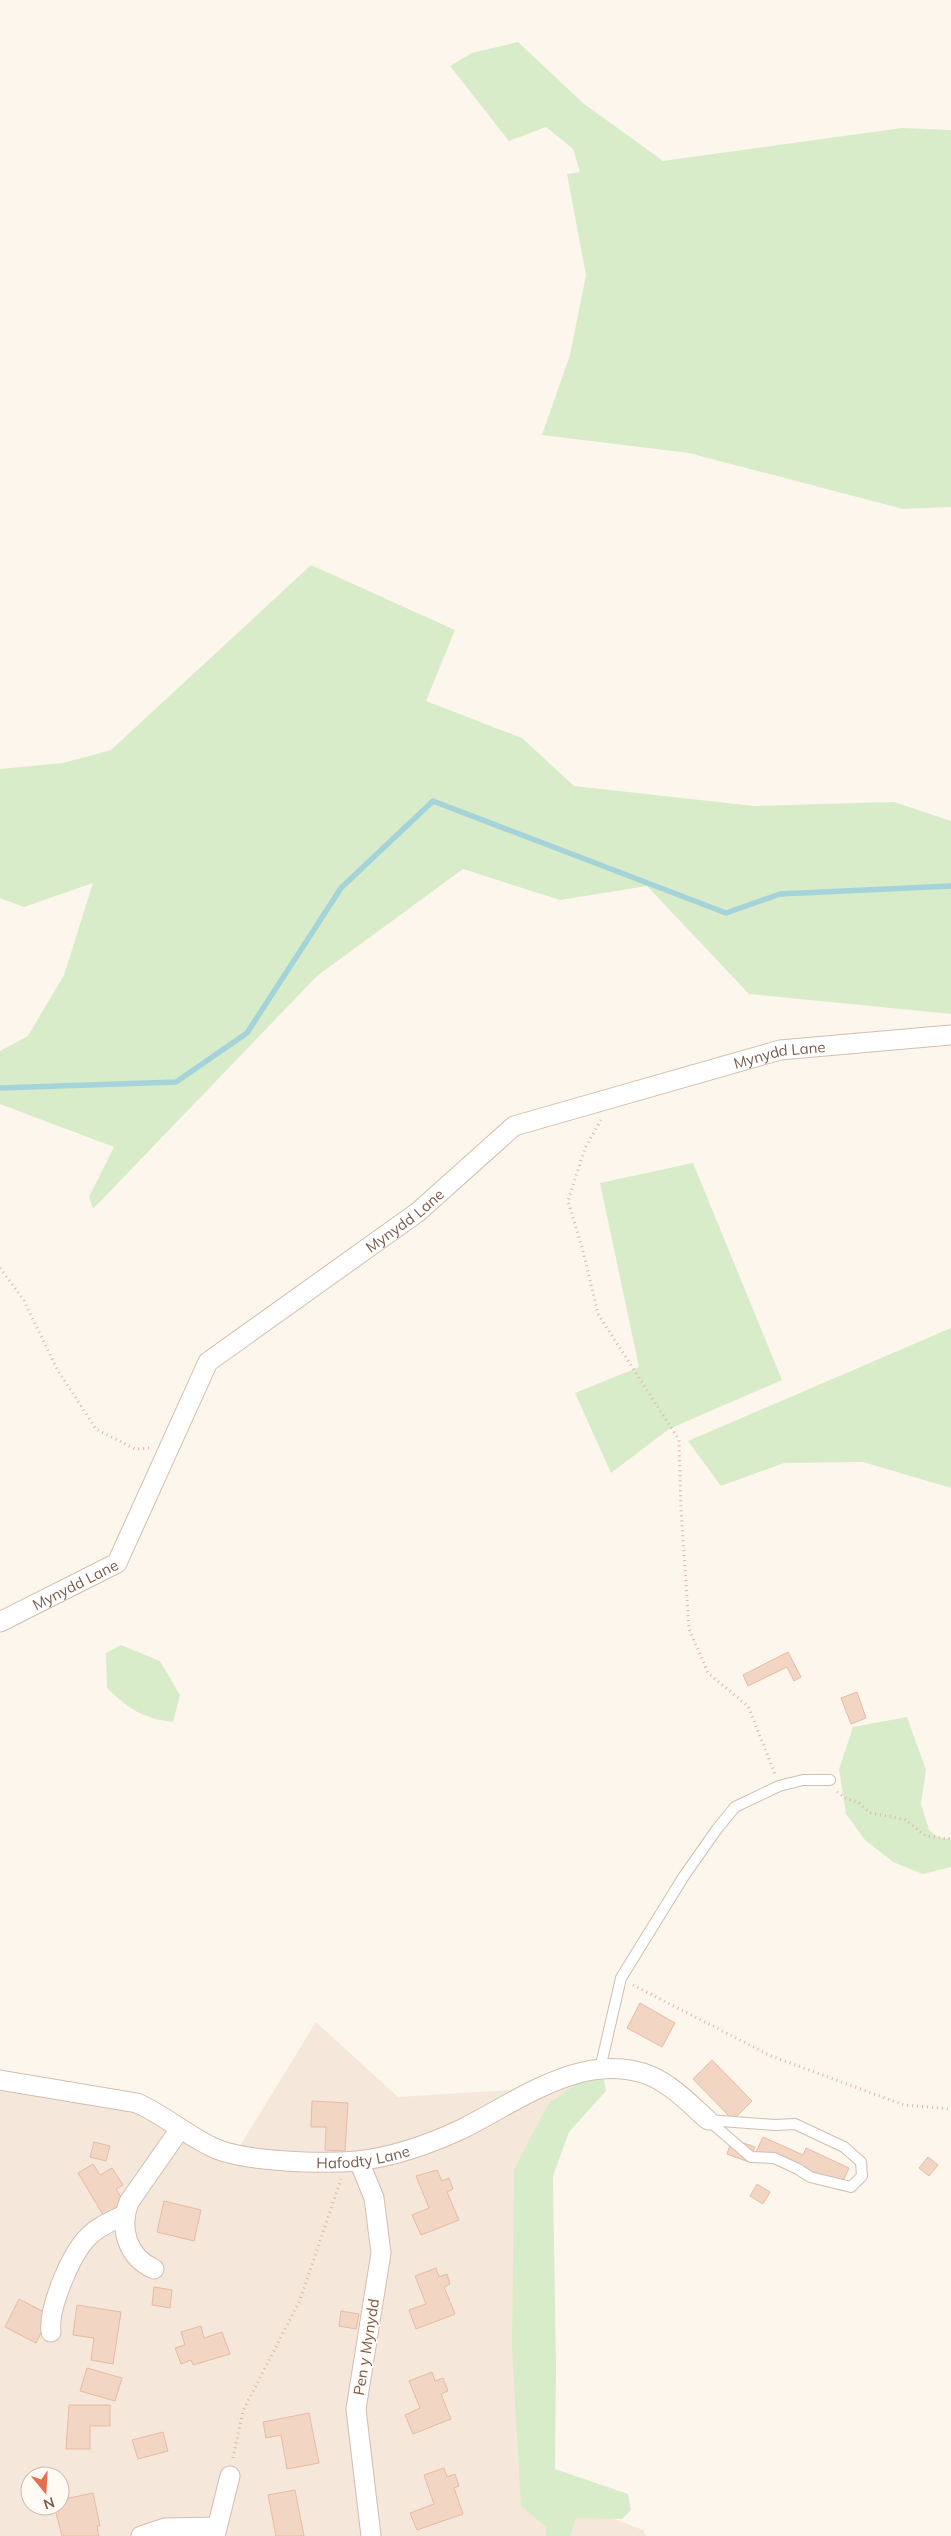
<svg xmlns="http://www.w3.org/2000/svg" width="951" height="2536" viewBox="0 0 951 2536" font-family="Mulish,sans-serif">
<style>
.residential{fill:#f5e8da;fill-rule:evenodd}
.green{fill:#d8ecc9}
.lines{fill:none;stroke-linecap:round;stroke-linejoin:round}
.stream{stroke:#a5d3da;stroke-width:5.5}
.building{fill:#f3d5c3;stroke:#e6bba3}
.service-casing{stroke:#d1beb0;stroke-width:12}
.minor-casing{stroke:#d1beb0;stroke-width:21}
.path{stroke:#d9b8a5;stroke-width:3;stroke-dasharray:1 4;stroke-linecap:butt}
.service{stroke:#fff;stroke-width:10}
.minor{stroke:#fff;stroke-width:19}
.labels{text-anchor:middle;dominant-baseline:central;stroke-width:4;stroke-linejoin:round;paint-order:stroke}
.street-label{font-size:15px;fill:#7a5c4d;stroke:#fffaf3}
</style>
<rect width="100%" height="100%" fill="#fdf6ec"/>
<path class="residential" d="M316,2022L398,2097L593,2085L536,2169L541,2491L643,2530L646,2536H0V2080L137,2103L235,2154ZM30,2476H60V2506H30Z"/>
<path class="green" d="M518,42L583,103L663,161L902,128L951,130V507L903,509L689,453L542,435L570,355L586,275L567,174L580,172L573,149L546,127L509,141L450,66L472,53Z
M311,565L455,630L426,701L522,738L574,786L754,806L894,802L951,821V1014L749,994L647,886L560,900L463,869L317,976L93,1209L89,1197L114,1147L0,1104V1051L28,1036L64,975L93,883L24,907L0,898V769L63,763L111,750Z
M693,1163L782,1380L669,1429L611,1473L575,1393L639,1367L600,1183Z
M951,1328V1488L863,1462L784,1463L721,1486L688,1441Z
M121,1645L160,1661L180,1695L173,1722C142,1718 129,1709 107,1688L106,1653Z
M907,1717L926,1770L921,1804L929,1830L939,1838L951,1839V1867L923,1874L893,1862L865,1840L846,1814L839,1769L853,1727Z
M585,2078L604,2080L606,2091L569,2132L553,2176L556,2366L555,2469L628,2494L631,2510L622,2519L576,2518L570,2536H546V2527L521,2506L512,2349L514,2170L548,2104Z"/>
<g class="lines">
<path class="stream" d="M0,1088L176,1082L247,1033L341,888L433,801L726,913L780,894L951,886"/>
</g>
<path class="building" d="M788,1652L801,1677L794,1681L787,1667L748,1686L743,1675Z
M857,1692L866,1718L851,1724L841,1698Z
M640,2003L675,2023L662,2047L627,2028Z
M712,2060L752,2101L733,2120L693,2079Z
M312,2101L348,2103L345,2151L325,2150L326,2127H311Z
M763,2137L803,2155L806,2148L849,2168L839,2190L756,2152Z
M732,2139L755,2147L749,2162L727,2154Z
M94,2142L110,2146L106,2161L90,2157Z
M928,2157L938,2165L929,2176L919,2168Z
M93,2164L100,2175L112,2168L123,2185L116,2189L126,2205L105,2218L78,2173Z
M437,2170L442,2181L449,2178L453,2189L447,2192L459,2220L421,2235L412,2215L429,2208L416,2176Z
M757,2184L770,2192L763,2204L750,2196Z
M164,2201L201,2210L194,2241L157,2232Z
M436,2268L439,2277L447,2274L450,2284L444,2287L455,2314L416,2329L409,2310L426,2304L415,2276Z
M154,2287L172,2290L170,2308L152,2305Z
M19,2299L50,2315L36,2343L5,2327Z
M77,2305L121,2312L113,2364L91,2360L94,2338L73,2335Z
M341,2311L359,2314L356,2329L339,2326Z
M201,2326L204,2338L222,2332L230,2354L193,2365L191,2360L181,2364L175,2348L185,2345L181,2332Z
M87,2368L122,2378L115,2401L80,2391Z
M432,2372L435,2381L443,2378L448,2391L441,2394L451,2419L413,2434L405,2415L420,2408L409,2381Z
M69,2405H110V2426H90V2449H66Z
M309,2413L319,2463L287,2469L281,2435L266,2438L263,2422Z
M163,2432L168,2451L138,2459L132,2440Z
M444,2468L447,2477L455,2474L459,2486L454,2488L463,2514L417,2530L410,2513L434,2504L424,2475Z
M295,2490L304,2536H276L268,2495Z
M93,2493L100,2526H97L99,2536H62L55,2509L60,2508V2500Z"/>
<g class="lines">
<defs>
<path id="service" d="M600,2069L621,1978L684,1876L717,1829L735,1807L779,1786L803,1780H830
M708,2120L775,2125L795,2124L844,2147L861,2162L862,2176L851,2187L810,2177L798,2169L774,2158L751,2157Z"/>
<g id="minor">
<path id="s1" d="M0,1622L117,1563L208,1362L418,1212L514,1126L780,1050L951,1035"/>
<path id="s2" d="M0,2080L137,2103C164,2115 185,2134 212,2147C242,2162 323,2164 357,2161C393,2157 430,2144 462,2129C518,2101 585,2049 651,2076C672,2085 691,2105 708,2120"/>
<path d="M359,2161L374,2198L381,2253L356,2409L371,2536"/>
<path d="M154,2269C127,2257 119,2228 129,2202L180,2129"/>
<path d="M51,2332C48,2308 71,2254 88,2237C97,2227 112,2221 124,2215"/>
<path d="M141,2536L165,2528L217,2527"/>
<path d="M215,2536L230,2476"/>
</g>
</defs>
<use href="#service" class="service-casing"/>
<use href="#minor" class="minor-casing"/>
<path class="path" d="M601,1120L585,1148L568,1201L583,1251L598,1314L679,1440L681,1508L689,1629L708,1673L748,1706L775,1774
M0,1268L23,1299L57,1369L96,1429L135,1449L150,1448
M837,1792L847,1799L858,1802L870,1813L904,1819L926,1836L951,1839
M633,1985L771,2056L904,2105L951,2109
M233,2458L243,2411L300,2300L341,2179"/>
<use href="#service" class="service"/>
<use href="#minor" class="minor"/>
</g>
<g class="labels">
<g class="street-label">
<text stroke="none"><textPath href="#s1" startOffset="1014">Mynydd Lane</textPath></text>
<text stroke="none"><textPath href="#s1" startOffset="594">Mynydd Lane</textPath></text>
<text stroke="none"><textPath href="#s1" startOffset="84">Mynydd Lane</textPath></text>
<text stroke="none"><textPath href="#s2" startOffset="379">Hafodty Lane</textPath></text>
<text transform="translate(366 2347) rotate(-81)">Pen y Mynydd</text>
</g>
</g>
<g transform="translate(45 2491) rotate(162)"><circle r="24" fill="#fffaf3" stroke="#cabbb1"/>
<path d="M0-4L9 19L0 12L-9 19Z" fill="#e76f51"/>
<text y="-8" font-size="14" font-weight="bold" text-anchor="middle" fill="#7a5c4d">N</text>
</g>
</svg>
